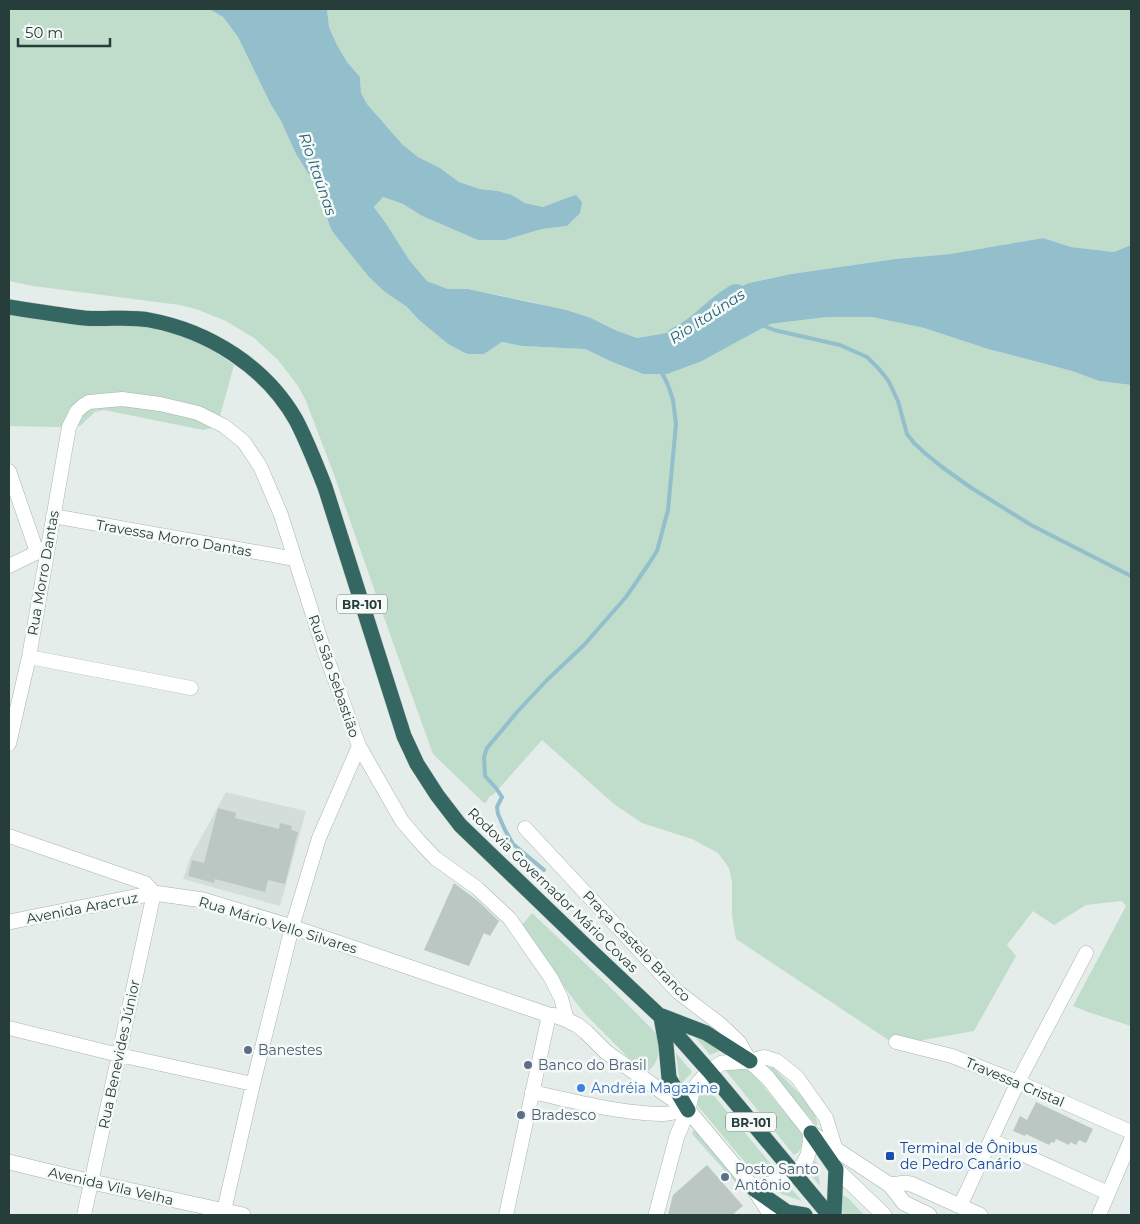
<svg xmlns="http://www.w3.org/2000/svg" width="1140" height="1224" viewBox="0 0 1140 1224" font-family="Montserrat,sans-serif">
<style>
.built{fill:#d3ddd9}
.green{fill:#c0dcca}
.water{fill:#93bfcc}
.lines{fill:none;stroke-linecap:round;stroke-linejoin:round}
.stream{stroke:#93bfcc;stroke-width:4}
.river{stroke:#93bfcc;stroke-width:22}
.building{fill:#bbc7c3}
.street-casing{stroke:#a8b5b1;stroke-width:15}
.secondary-casing{stroke:#a1b5af;stroke-width:16}
.highway-casing{stroke:#c2c9c8;stroke-width:16}
.street{stroke:#fff;stroke-width:14}
.secondary{stroke:#fff;stroke-width:15}
.highway{stroke:#346761;stroke-width:15}
.service-dot{fill:#5c6f8a;stroke:#f5faf8;stroke-width:2}
.shop-dot{fill:#3f7fe0;stroke:#f5faf8;stroke-width:2}
.transit-dot{fill:#1a4fb4;stroke:#f5faf8;stroke-width:2}
.labels{text-anchor:middle;dominant-baseline:central;stroke-width:5;stroke-linejoin:round;paint-order:stroke}
.shield{fill:#f5faf8;stroke:#647672;stroke-width:1}
.shield-label{font-size:12px;font-weight:bold;fill:#263d39}
.street-label{font-size:14px;fill:#263d39;stroke:#f5faf8}
.service-label{font-size:14px;fill:#4e5e75;stroke:#f5faf8;text-anchor:start}
.shop-label{font-size:14px;fill:#366cbe;stroke:#f5faf8;text-anchor:start}
.transit-label{font-size:14px;fill:#164399;stroke:#f5faf8;text-anchor:start}
.water-label{font-size:15px;font-style:italic;fill:#256174;stroke:#f5faf8}
</style>
<rect width="100%" height="100%" fill="#e5edea"/>
<path class="built" d="M226,792L306,811L280,906L183,879L190,858Z"/>
<path class="green" d="M9,9H209L223,17L238,37L270,103L281,121L296,154L311,178L332,231L385,292L407,307L419,320L448,344L467,354H484L502,342L522,346L585,349L610,361L643,374L702,361L770,324L827,317H872L924,328L988,349L1072,371L1099,381L1131,385V1026L1088,1012L1073,1006L1126,906L1122,901L1086,905L1054,925L1033,911L1007,945L1016,956L974,1031L896,1045L736,939L732,915V882L729,868L718,853L692,839L642,823L614,804L542,740L494,794L489,797L486,803H484L433,754L392,640L333,472L306,401L298,386L278,360L254,338L226,321L196,309L180,305L33,286L9,281Z
M327,9H1131V245L1114,252L1071,247L1043,238L950,254L895,259L791,274L749,283L724,294L708,318L672,332L637,338L615,330L591,318L532,302L468,289H448L427,281L410,261L387,225L374,207L383,197L403,204L422,216L478,240H505L542,229L567,226L575,195L569,197L543,207L525,203L512,195L498,191L480,189L459,182L440,168L418,157L402,144L367,104L361,93L360,77L347,62L337,45L329,27Z
M9,313L129,323L197,339L234,365L217,427L203,430L104,410L95,412L80,426L54,427L9,426Z
M532,913L607,984L654,1031C656,1034 657,1036 658,1039C662,1050 656,1070 644,1073L585,1014L557,978L522,925Z
M696,1038C706,1039 712,1044 719,1051L710,1055Z
M676,1053L692,1072L680,1085Z
M773,1067C784,1078 811,1103 816,1117C817,1120 817,1123 817,1126L768,1068Z
M731,1068L750,1070L802,1134C802,1143 803,1151 794,1155L726,1071Z
M705,1085L776,1170C768,1175 761,1177 753,1172L697,1105V1096Z
M697,1130L746,1190L744,1192L692,1134L693,1131Z
M816,1160L820,1186L807,1170Z
M788,1185L802,1201L776,1192Z
M842,1195L848,1198L864,1215H845L843,1213L839,1197Z"/>
<path class="water" d="M209,9H327L329,27L337,45L347,62L360,77L361,93L367,104L402,144L418,157L440,168L459,182L480,189L498,191L512,195L525,203L543,207L569,197L576,195L582,202L580,213L567,226L542,229L505,240H478L422,216L403,204L383,197L374,207L387,225L410,261L427,281L448,289H468L566,310L591,318L615,330L637,338L672,332L707,318L724,294L749,283L791,274L895,259L950,254L1043,238L1071,247L1114,252L1131,245V385L1099,381L1072,371L988,349L924,328L872,317H827L770,324L702,361L667,374H643L610,361L585,349L522,346L502,342L484,354H467L448,344L419,320L407,307L385,292L369,277L332,231L311,178L296,154L281,121L270,103L238,37L223,17Z"/>
<g class="lines">
<path class="stream" d="M762,325L774,330L840,345L867,357L879,369L888,380L898,401L907,434L914,443L926,454L942,467L970,487L1031,525L1131,576
M544,870L513,844L505,830L498,814L497,807L502,797L496,788L485,776L484,757L487,748L518,711L547,680L584,645L626,597L648,565L657,551L668,510L676,424L673,400L668,385L661,371"/>
<path class="river" d="M677,338C699,329 715,306 736,295"/>
</g>
<path class="building" d="M218,808L236,813L235,818L279,829L280,823L292,826L291,830L298,832L285,884L268,880L265,892L215,879L214,883L188,876L192,860L204,863Z
M454,883L478,901L499,921L490,936L484,933L469,966L424,950Z
M1036,1102L1093,1129L1086,1143L1079,1140L1076,1145L1070,1142L1069,1145L1056,1139L1054,1143L1051,1142L1049,1145L1026,1134L1025,1136L1013,1131L1020,1116L1027,1120Z
M707,1165L743,1206L732,1215H668L673,1195Z"/>
<g class="lines">
<defs>
<path id="street" d="M9,471L37,552
M53,516L295,559
M9,566L44,549
M29,657L191,688
M9,744L29,657L69,427L77,411L84,405L89,402L122,399L160,404L198,413L224,426L244,442L260,466L281,515L324,650L359,746L402,821L419,841L435,858L477,888L510,919L551,978L561,998L567,1020
M525,828L678,992L720,1024L739,1042L750,1061L764,1057L777,1061L797,1077L826,1118L836,1150V1154
M9,836L145,883L154,893L84,1215
M9,1028L119,1055L253,1084
M896,1042L952,1056L1018,1082L1131,1132
M532,1092C574,1101 617,1113 661,1114C670,1114 679,1111 688,1110
M991,1140L1108,1193
M960,1206L1018,1082L1086,953
M223,1215L253,1084L292,927L319,838L359,746
M506,1215L549,1015
M1099,1215L1131,1140"/>
<path id="secondary" d="M9,922L154,893L203,900L292,927L549,1015L557,1016L567,1020L577,1025L586,1032L606,1052L688,1110L754,1189L771,1215
M9,1162L92,1182L243,1215
M836,1169L884,1215
M890,1185L906,1183L911,1184L980,1215
M754,1189C771,1184 801,1175 807,1157C810,1150 810,1140 811,1133
M656,1215L677,1136L688,1110L692,1092L699,1082L709,1071L722,1063L750,1061L768,1078L811,1133L890,1185L904,1203L929,1215"/>
<path id="highway" d="M9,307C34,311 59,315 84,318C105,320 129,316 149,320C209,331 266,367 296,420C307,441 316,464 325,487L404,736L417,764L437,795L460,825L593,953L660,1016L709,1071L829,1215
M662,1016L706,1033L750,1061
M661,1017L666,1045L669,1078L688,1110
M811,1133L836,1169L834,1215
M754,1189L787,1212L805,1215"/>
</defs>
<use href="#street" class="street-casing"/>
<use href="#secondary" class="secondary-casing"/>
<use href="#highway" class="highway-casing"/>
<use href="#street" class="street"/>
<use href="#secondary" class="secondary"/>
<use href="#highway" class="highway"/>
</g>
<g class="service-dot">
<circle cx="248" cy="1050" r="5"/>
<circle cx="528" cy="1065" r="5"/>
<circle cx="521" cy="1115" r="5"/>
<circle cx="725" cy="1177" r="5"/>
</g>
<circle class="shop-dot" cx="581" cy="1088" r="5"/>
<rect class="transit-dot" x="885" y="1151" width="10" height="10" rx="2.5"/>
<g class="labels">
<g class="shield">
<rect x="337" y="594.5" width="50" height="19" rx="4"/>
<rect x="726" y="1112.5" width="50" height="19" rx="4"/>
</g>
<g class="shield-label">
<text x="362" y="604">BR-101</text>
<text x="751" y="1122">BR-101</text>
</g>
<g class="street-label">
<text transform="translate(174 538) rotate(10)">Travessa Morro Dantas</text>
<text transform="translate(43 573) rotate(-80)">Rua Morro Dantas</text>
<text transform="translate(334 676) rotate(71)">Rua São Sebastião</text>
<text transform="translate(553 890) rotate(44)">Rodovia Governador Mário Covas</text>
<text transform="translate(82 908) rotate(-11)">Avenida Aracruz</text>
<text transform="translate(278 925) rotate(17)">Rua Mário Vello Silvares</text>
<text transform="translate(637 946) rotate(46)">Praça Castelo Branco</text>
<text transform="translate(119 1054) rotate(-78)">Rua Benevides Júnior</text>
<text transform="translate(1015 1082) rotate(23)">Travessa Cristal</text>
<text transform="translate(111 1186) rotate(13)">Avenida Vila Velha</text>
</g>
<g class="service-label">
<text x="258" y="1050">Banestes</text>
<text x="538" y="1065">Banco do Brasil</text>
<text x="531" y="1115">Bradesco</text>
<text x="735" y="1169">Posto Santo<tspan x="735" dy="16">Antônio</tspan></text>
</g>
<g class="shop-label">
<text x="591" y="1088">Andréia Magazine</text>
</g>
<g class="transit-label">
<text x="900" y="1148">Terminal de Ônibus<tspan x="900" dy="16">de Pedro Canário</tspan></text>
</g>
<g class="water-label">
<text transform="translate(318 174) rotate(71)">Rio Itaúnas</text>
<text transform="translate(707 316) rotate(-33)">Rio Itaúnas</text>
</g>
</g>
<rect width="1140" height="1224" fill="none" stroke="#263d39" stroke-width="20"/>
<path d="M18 38v8h92v-8" fill="none" stroke="#263d39" stroke-width="2.5"/>
<text x="25" y="38" font-size="15" fill="#263d39" stroke="#f5faf8" stroke-width="4" paint-order="stroke">50 m</text>
</svg>
